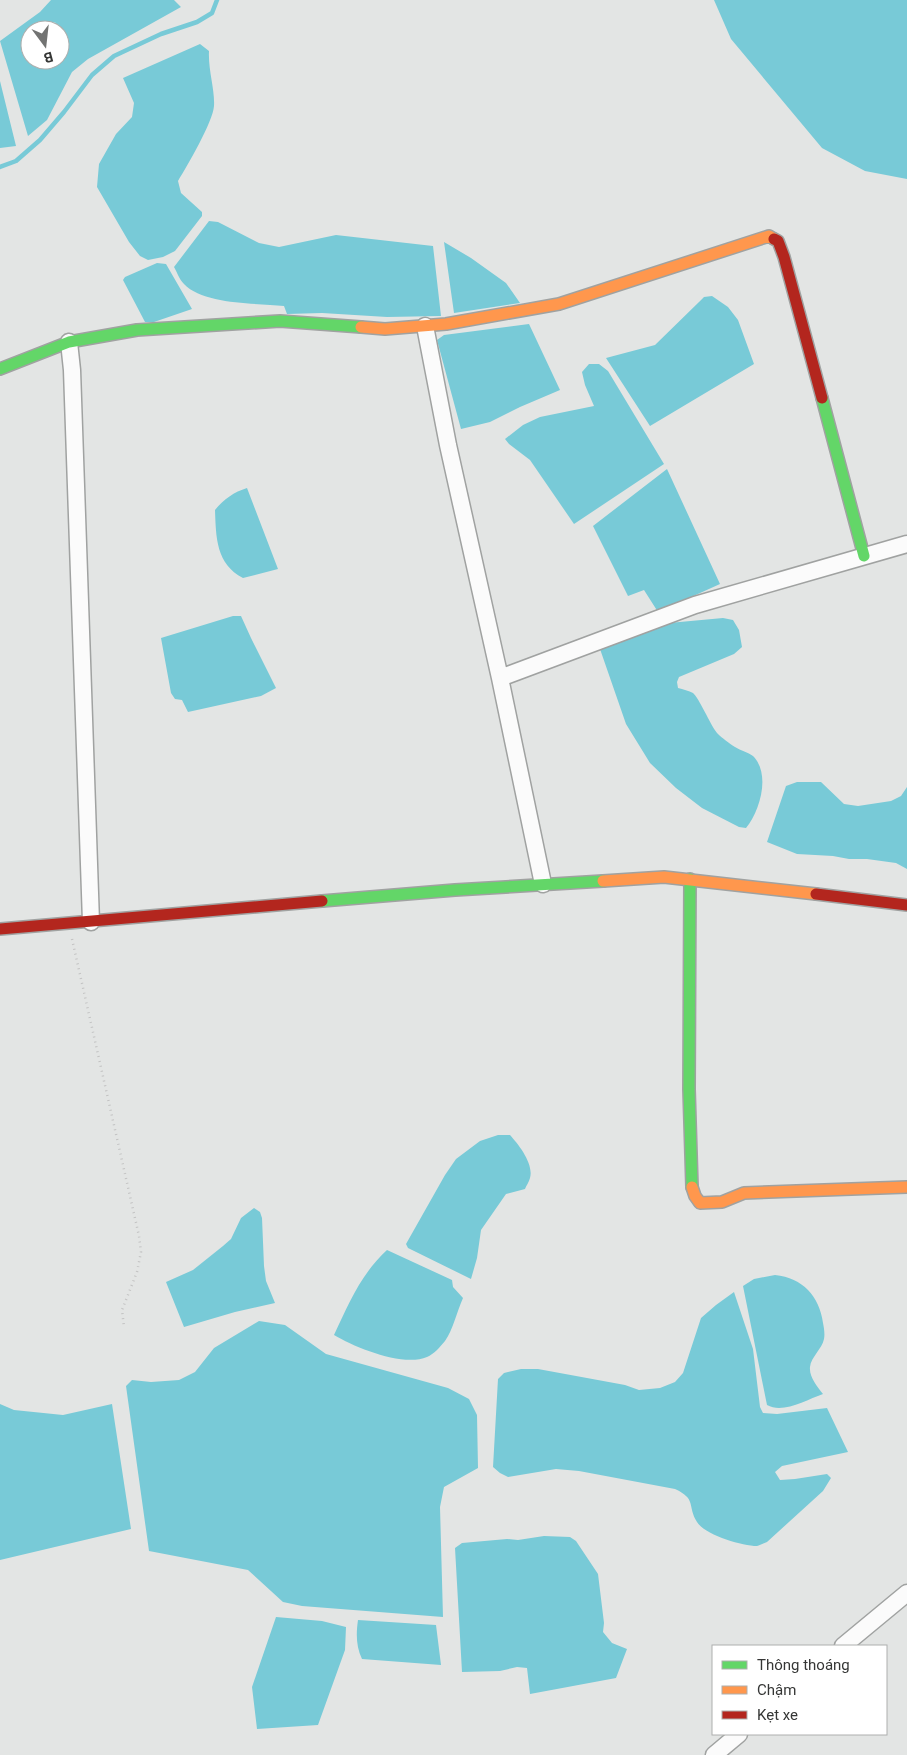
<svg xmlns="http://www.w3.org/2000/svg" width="907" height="1755" viewBox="0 0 907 1755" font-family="Roboto,sans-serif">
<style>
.water{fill:#78cad7;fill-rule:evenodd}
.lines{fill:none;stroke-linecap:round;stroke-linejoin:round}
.stream{stroke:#78cad7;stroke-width:4.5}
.street-casing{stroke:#a0a2a1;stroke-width:19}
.fast-casing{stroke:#a0a2a1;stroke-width:14}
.slow-casing{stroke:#a0a2a1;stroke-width:14}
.jam-casing{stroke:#a0a2a1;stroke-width:14}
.path{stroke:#c3c3c3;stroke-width:2.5;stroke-dasharray:1 4;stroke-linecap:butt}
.street{stroke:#fbfbfb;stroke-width:16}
.fast{stroke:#63d668;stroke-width:11}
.slow{stroke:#ff974d;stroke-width:11}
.jam{stroke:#b3261e;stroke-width:11}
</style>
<rect width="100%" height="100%" fill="#e3e5e4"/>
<path class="water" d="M51,0H174L181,7L88,59L72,72L47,120L28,136L0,41L40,12ZM30,30H60V60H30Z
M714,0H907V179L865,171L822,148L731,39Z
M200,44L209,51C208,70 215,90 214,106C213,122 187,166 178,181L181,193L202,212V216L175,251L163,257L148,260L140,256L129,242L97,187L99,164L116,134L132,117L134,103L123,78Z
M0,81L16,146L0,148Z
M209,221L218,222L259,243L279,247L336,235L433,246L441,316L387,317L322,313L287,314L284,306C256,303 204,305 184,284C179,279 177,272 174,267Z
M444,242L471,258L506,283L520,303L454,313Z
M157,263L166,264L192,309L154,322H145L123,280L125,277Z
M712,296L728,307L738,320L754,364L650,426L606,358L655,345L699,302L704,297Z
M529,324L560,390L520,407L490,422L461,429L437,340L444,335Z
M589,364H599L608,371L664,464L574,524L530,460L509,444L505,439L523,425L540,417L594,406L585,385L582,372Z
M667,469L720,584L658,612L644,590L628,596L593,526Z
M247,488L278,569L243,578C216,564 216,537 215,510C224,499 234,492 247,488Z
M233,616H241L251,638L276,688L261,696L188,712L182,700L175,699L171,693L161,638Z
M723,618L733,620L739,630L742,647L734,654L679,677L677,682L678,688C683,689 689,691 693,693C699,698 710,724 717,733C722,738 730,744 735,747C741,751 748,752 753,756C771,774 760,811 746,828L739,827L702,808L676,788L650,763L626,724L600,649L669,623Z
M797,782H821L844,804L858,806L891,801L901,796L907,787V869L896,863L867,859H849L833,856L797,854L767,842L786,786Z
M498,1135H510C519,1145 534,1164 530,1178C529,1182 526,1186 525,1189L506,1194L481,1230L477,1258L471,1279L408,1248L406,1244L445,1175L456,1159L480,1141Z
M254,1208L260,1212L262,1218L264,1266L266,1281L275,1303L235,1312L184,1327L166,1282L193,1270L223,1246L231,1239L241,1218Z
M387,1250L452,1280L453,1287L463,1298C457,1311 453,1330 445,1341C440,1347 434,1354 427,1357C403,1367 356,1348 334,1335C349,1303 361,1274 387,1250Z
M775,1275C803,1278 819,1296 823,1323C824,1328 825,1334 824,1339C822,1349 811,1357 810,1367C809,1377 817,1386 823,1394C806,1400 783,1414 767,1405L743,1286L754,1279Z
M734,1292L753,1349L760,1407L763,1413L777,1414L827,1408L848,1452L782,1466L775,1472L780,1480L795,1479L827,1474L831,1478L823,1491L767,1542C764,1543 760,1545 757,1546C742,1546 705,1535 697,1522C687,1506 697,1499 675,1489L579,1471L556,1469L508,1477L500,1473L493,1467L498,1379L504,1373L521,1369H538L625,1385L639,1390L660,1388L675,1382L683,1373L701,1318L716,1305Z
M259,1321L285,1325L326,1354L448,1388L469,1399L477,1415L478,1468L444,1487L440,1507L443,1617L302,1606L283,1602L248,1570L149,1551L126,1386L132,1380L151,1382L179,1380L195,1372L214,1348Z
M0,1404L14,1410L63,1415L112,1404L131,1529L0,1560Z
M544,1536L570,1537L576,1541L598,1574L604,1623L603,1632L612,1643L627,1649L616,1678L530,1694L527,1668L517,1667L500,1671L462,1672L455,1548L462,1543L507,1539L518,1540Z
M276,1617L322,1621L346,1627L345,1650L318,1725L257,1729L252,1687Z
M358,1620L436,1625L441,1665L362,1659C356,1646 356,1634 358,1620Z"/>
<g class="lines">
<path class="stream" d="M0,167L16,161L40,140L64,112L92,75L114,56L161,34L197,22L212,13L217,0"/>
<defs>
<path id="street" d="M425,326L448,445L500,678L543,884
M69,342L72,370L91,922
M500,678L695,605L907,544
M843,1646L907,1593
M714,1755L739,1734"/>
<path id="fast" d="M0,369L69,342L137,330L280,321L361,327
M822,398L864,556
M690,879L689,1089L692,1187
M322,901L455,890L603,881"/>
<path id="slow" d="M361,327L385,329L446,324L559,304L769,236L774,239
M603,881L664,877L816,894
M692,1187L695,1196L700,1203L722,1202L744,1193L907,1187"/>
<path id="jam" d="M774,239L778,241L784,257L822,398
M816,894L907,905
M0,929L322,901"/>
</defs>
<use href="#street" class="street-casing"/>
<use href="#fast" class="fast-casing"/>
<use href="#slow" class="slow-casing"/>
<use href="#jam" class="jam-casing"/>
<path class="path" d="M72,939L139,1236L141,1252L137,1272L122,1310L124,1327"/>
<use href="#street" class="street"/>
<use href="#fast" class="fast"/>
<use href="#slow" class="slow"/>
<use href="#jam" class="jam"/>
</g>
<rect x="712" y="1645" width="175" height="90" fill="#ffffff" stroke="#aeafae"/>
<rect x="722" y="1661" width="25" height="8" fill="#63d668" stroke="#aeafae"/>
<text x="757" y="1670" font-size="15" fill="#353635">Thông thoáng</text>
<rect x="722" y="1686" width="25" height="8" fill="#ff974d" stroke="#aeafae"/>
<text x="757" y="1695" font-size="15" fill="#353635">Chậm</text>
<rect x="722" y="1711" width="25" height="8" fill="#b3261e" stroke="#aeafae"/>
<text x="757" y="1720" font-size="15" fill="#353635">Kẹt xe</text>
<g transform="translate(45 45) rotate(165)"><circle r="24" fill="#ffffff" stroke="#aeafae"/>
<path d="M0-4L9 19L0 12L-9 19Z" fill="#727372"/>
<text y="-8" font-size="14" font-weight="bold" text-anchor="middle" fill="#353635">B</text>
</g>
</svg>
